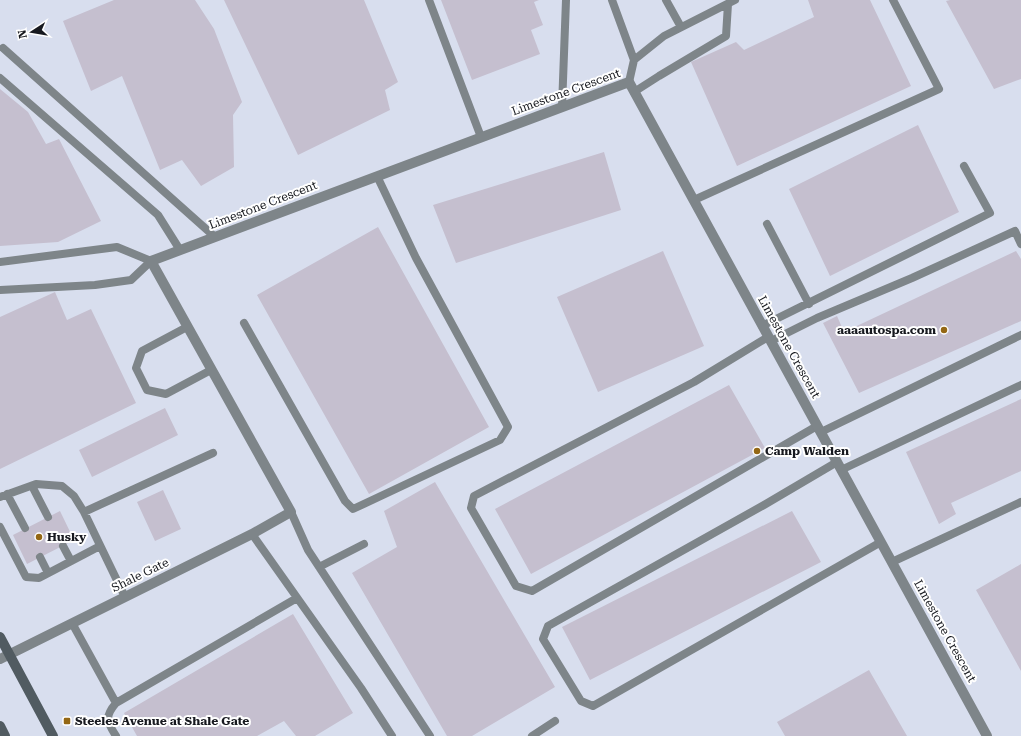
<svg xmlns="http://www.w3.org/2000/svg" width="1021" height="736" viewBox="0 0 1021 736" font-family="'Roboto Serif',serif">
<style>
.building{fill:#c5bfcf}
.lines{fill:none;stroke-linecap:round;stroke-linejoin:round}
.lane{stroke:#7e8589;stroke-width:8}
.street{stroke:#7e8589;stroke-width:10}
.secondary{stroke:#515b61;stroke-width:10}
.poi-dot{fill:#946714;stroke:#fff;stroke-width:1.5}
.labels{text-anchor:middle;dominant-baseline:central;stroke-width:4;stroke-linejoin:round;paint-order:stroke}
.street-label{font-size:12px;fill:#17191f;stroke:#fff}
.poi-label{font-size:12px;font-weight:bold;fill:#17191f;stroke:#fff;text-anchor:start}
</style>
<rect width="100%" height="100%" fill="#d8deee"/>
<path class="building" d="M114,0H195L214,29L242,102L233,115L234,167L201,186L182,160L160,170L122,76L91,91L63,21Z
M224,0H364L398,82L385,90L390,110L298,155Z
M441,0H539L534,2L543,25L531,30L540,54L472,80Z
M808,0H870L911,86L737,166L691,62L736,42L744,50L814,17Z
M950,0H1021V79L994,89L946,1Z
M0,89L28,112L46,144L59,139L101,221L58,242L0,246Z
M918,125L959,212L830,276L789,189Z
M604,152L621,210L456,263L433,205Z
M378,227L489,427L369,494L257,295Z
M663,251L704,346L598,392L557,297Z
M1016,251L1021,259V321L859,393L823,323L837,316L844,332Z
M55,292L67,320L91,309L136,403L0,469V317Z
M729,385L765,448L531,574L495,509Z
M1021,399V471L951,503L956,514L939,524L906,452Z
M165,408L178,435L92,477L79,450Z
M435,482L555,687L472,736H447L352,573L397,547L384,511Z
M163,490L181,529L155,541L137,502Z
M60,511L74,540L27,564L13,535Z
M792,511L821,562L590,680L562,627Z
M1021,564V671L976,590Z
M293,614L353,713L315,736H296L284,721L257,736H137L124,713Z
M869,670L907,736H785L777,722Z"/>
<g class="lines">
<path class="lane" d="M429,0L481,137
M612,0L634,60
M666,0L681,27
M3,48L215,237
M0,78L158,215L180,250
M629,82L634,60L664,36L735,0
M634,92L659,76L726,36L728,4
M562,107L566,0
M694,200L939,89L893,0
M767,224L809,304
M0,262L117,247L151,261L131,280L95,285L0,290
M244,323L345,501L353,509L500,440L508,427L416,258L377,176
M762,326L990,213L964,166
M187,327L142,351L136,368L147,390L166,394L211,370
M768,337L694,382L474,496L471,508L516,586L532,591L817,426
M771,341L817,318L912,278L1015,231L1021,244
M821,432L1021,335
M837,462L764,505L548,626L543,639L581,701L593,706L881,542
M841,470L1021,385
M32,486L48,517
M7,494L25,528
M0,497L36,484L62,486L74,496L84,512L125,597
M84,512L213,453
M291,512L308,550L430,736
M0,527L26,577L39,578L100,546
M252,534L361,688L392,736
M63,546L71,561
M40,557L48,573
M892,562L1021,502
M319,567L364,544
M72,623L116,703
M116,736C107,722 104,717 116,703L297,598
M532,736L555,721"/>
<path class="street" d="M0,659L252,534L291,512L151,261L629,82L987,736"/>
<path class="secondary" d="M0,637L53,736
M0,726L5,736"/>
</g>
<g class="poi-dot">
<circle cx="944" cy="330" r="4"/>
<circle cx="757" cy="451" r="4"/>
<circle cx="39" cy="537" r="4"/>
<rect x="63" y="717" width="8" height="8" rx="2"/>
</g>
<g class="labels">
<g class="street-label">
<text transform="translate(566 92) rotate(-20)">Limestone Crescent</text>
<text transform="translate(263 205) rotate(-21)">Limestone Crescent</text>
<text transform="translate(789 347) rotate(61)">Limestone Crescent</text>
<text transform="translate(140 575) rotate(-26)">Shale Gate</text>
<text transform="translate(945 631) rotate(61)">Limestone Crescent</text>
</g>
<g class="poi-label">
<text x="936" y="330" text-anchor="end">aaaautospa.com</text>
<text x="765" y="451">Camp Walden</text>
<text x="47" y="537">Husky</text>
<text x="75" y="721">Steeles Avenue at Shale Gate</text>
</g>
</g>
<g transform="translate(32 32) rotate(258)" stroke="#ffffff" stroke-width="3" paint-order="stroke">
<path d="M0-3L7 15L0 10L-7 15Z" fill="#17191f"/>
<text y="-6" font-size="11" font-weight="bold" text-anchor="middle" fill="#17191f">N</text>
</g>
</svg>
